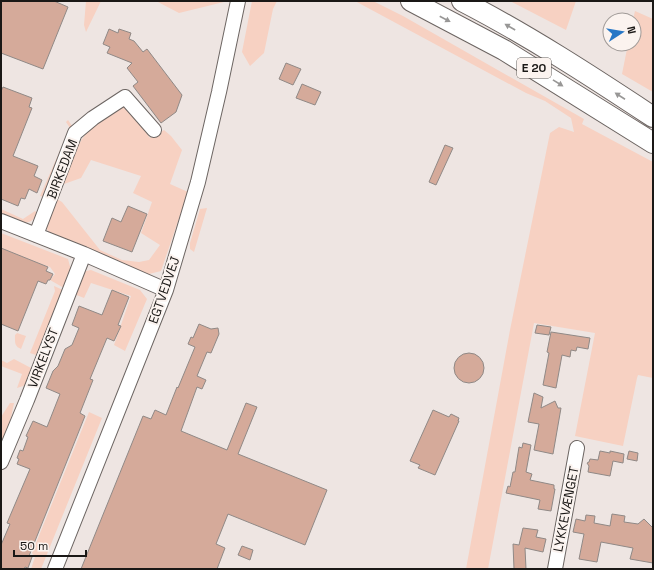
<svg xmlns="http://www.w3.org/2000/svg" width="654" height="570" viewBox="0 0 654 570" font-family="'Space Grotesk',sans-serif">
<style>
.green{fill:#f7d1c2}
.building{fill:#d5aa9a;stroke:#908986}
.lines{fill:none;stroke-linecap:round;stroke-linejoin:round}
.minor-casing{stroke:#6c6562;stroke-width:16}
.highway-casing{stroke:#6c6562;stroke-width:22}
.minor{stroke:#fff;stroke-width:14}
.highway{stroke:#fff;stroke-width:20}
.oneway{fill:#989796}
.labels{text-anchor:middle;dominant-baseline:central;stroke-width:4;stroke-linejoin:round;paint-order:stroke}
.shield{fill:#fbf3ef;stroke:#5e5a57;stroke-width:1}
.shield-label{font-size:12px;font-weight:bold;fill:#1a1816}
.street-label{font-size:13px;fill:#1a1816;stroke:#fbf3ef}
</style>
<rect width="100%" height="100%" fill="#eee5e2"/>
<path class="green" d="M86,1H101L86,32L84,25Z
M156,1H228L179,13Z
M252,1H277L273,9L264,53L250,66L242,52Z
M355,1H373L403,16L584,119L582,124L653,162V378L638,375L637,378L623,446L575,436L595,333L534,323L488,569H466L510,330L550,133L559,127L574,132L571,118L545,101L526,93Z
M510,1H576L566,30Z
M635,11L653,19V92L622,74L628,44H634V20H633Z
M122,106L131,111L150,138L164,130L171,136L182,150L170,184L188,192L161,271L145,275L50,235L45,225L57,199L62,202L100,250L122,260L139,262L149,260L160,245L141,233L152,202L133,193L141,176L91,160L81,178L64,184L63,180C71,162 77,142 91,128C100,119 112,113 122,106Z
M68,120L72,126L74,131L44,197L40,196L70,128L66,122Z
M207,208L194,252L190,249V243L200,209Z
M1,209L23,219L35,211L37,213C30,231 14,219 1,214Z
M1,233L68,259L71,270L64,288L50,280L55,274L50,267L1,251Z
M91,270L140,290L147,299L125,351L114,345L131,296L91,283L84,298L74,294L81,277L86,271Z
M54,286L63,290L36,355L30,353L55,291Z
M17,333L26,336L21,349C14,346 15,342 15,335Z
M14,359L31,368L26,385L17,388L22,374L1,366V360L7,363Z
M10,403H14L10,422L1,445V417Z
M89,412L102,418L41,569H31L35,557L32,553Z"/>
<path class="building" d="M1,1H54L68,7L43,69L1,53Z
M109,29L118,33L119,29L131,33L129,39L134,41L143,52L147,49L182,95L176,112L161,123L133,86L138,82L127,68L132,63L107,53L110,47L103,44Z
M286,63L301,69L293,85L279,79Z
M302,84L321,92L315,105L296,98Z
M3,87L32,98L29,107L32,108L13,156L38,166L34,176L42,180L37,193L29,189L25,199L21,198L18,206L1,199V91Z
M445,145L453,148L436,185L429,182Z
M128,206L147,214L132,252L103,241L112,218L121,222Z
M1,248L48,267L46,271L53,274L50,280H48L46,284L38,281L18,331L1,324Z
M112,290L129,297L118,325L121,326L114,341L107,338L90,379L93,380L80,413L85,416L29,556L32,557L28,568L25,567L24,569H1V545L10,524L7,523L30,469L17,464L19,459L17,458L20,450L23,451L28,437L26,436L33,421L47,427L60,394L46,388L53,371L58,366L65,349L72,345L79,328L72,325L79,306L102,315Z
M199,324L211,329L218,328L219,334L211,353L207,352L197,376L206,380L202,389L197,387L181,431L227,450L246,403L257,407L238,454L327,490L305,545L228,514L216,544L225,548L217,569H81L143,416L151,419L155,410L166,415L177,387L178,388L195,347L188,344L191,337L193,338Z
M537,325L551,327L549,335L535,333Z
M551,332L590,338L588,349L577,347L576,351L571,350L570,357L562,355L556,388L543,385L549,353L547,352Z
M454 368a15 15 0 1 1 30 0a15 15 0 1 1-30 0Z
M534,393L543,397L541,408L555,401L558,408H561L553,454L534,450L539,424L528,422Z
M433,410L449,417L451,414L459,418L458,421H459L435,475L418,468L420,465L410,461Z
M523,443L531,445L526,472L532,474L530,480L554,485V489H555L551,511L538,509L540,500L506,493L508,486L510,487L513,472H515L519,447L522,448Z
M600,451L610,453V451L624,454L623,463L613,461L610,476L588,472L589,466L587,463L589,462L590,459L598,460Z
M629,451L638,453L637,461L627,459Z
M612,514L625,516L624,522L638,524L644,519L653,528V563L630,559L633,548L601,542L597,562L579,559L584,534L573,532L576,519L585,521L586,515L595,516L594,523L610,526Z
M523,528L538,530L536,537L546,539L543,552L525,548L526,569H514L513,544L519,545Z
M242,546L253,550L250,560L238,555Z"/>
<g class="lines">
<defs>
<path id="minor" d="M1,221L84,254L166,290
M36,235L75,133L93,118L125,97L154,130
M1,462L27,400L84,254
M55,569L166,290L198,182L219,92L238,1
M555,569L577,448"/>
<path id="highway" d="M411,1L504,50L653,143
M462,1C528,35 591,76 653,117"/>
</defs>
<use href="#minor" class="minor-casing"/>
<use href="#highway" class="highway-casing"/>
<use href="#minor" class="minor"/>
<use href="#highway" class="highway"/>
</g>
<defs><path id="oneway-solid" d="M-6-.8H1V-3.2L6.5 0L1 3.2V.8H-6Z"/></defs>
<g class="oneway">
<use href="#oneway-solid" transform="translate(445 19) rotate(28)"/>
<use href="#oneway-solid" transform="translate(510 27) rotate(-150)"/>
<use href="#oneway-solid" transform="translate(558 83) rotate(32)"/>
<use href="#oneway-solid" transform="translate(620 96) rotate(-147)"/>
</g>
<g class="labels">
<rect class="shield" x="517" y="58" width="34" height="20" rx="3"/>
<g class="shield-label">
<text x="534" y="68">E 20</text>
</g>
<g class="street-label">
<text transform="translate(62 169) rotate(-69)">BIRKEDAM</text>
<text transform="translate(164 290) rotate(-71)">EGTVEDVEJ</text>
<text transform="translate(43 358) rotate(-69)">VIRKELYST</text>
<text transform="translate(566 509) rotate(-79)">LYKKEVÆNGET</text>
</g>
</g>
<rect width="654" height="570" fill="none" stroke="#1a1816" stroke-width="4"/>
<g transform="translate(622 32) rotate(78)"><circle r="19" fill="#fbf3ef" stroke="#a19b98"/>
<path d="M0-3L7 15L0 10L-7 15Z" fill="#2777c6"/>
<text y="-6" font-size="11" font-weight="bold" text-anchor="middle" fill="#1a1816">N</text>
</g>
<path d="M14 550v6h72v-6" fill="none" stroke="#1a1816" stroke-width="2"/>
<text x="20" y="550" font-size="12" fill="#1a1816" stroke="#fbf3ef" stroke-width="3" paint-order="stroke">50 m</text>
</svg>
